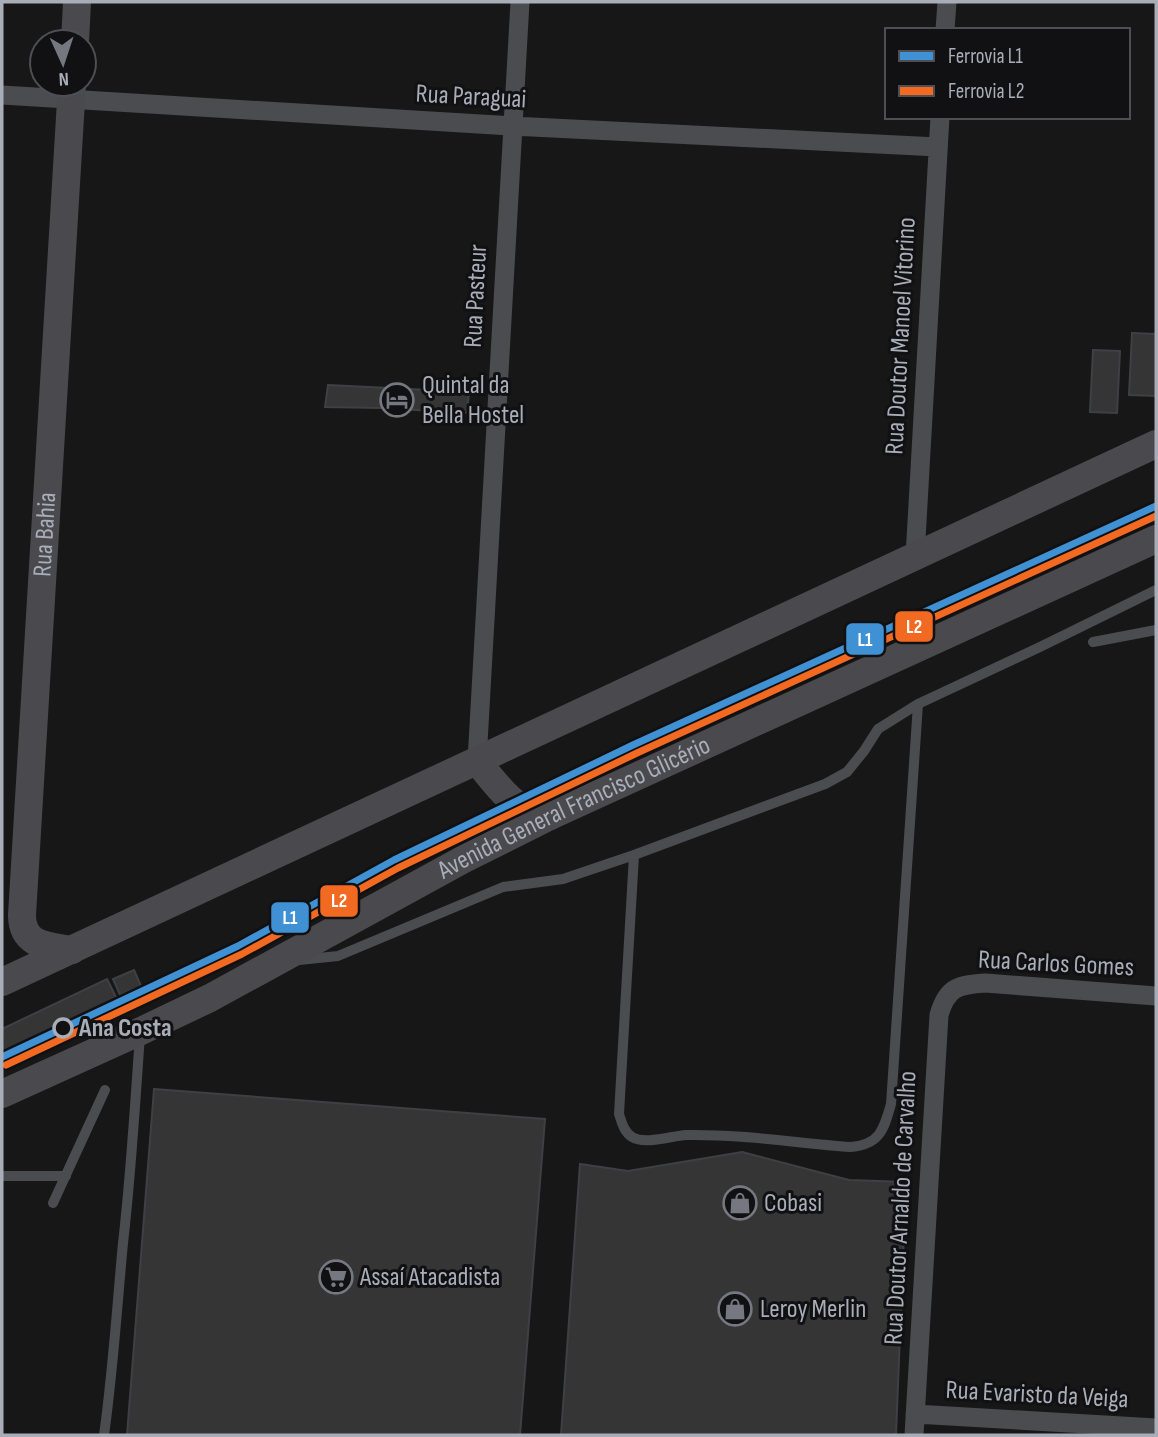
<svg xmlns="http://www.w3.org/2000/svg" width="1158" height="1437" viewBox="0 0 1158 1437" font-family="'Sofia Sans Condensed',sans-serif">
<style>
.building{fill:#353536;stroke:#3f4043;stroke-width:2}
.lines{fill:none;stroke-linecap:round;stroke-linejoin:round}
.lane{stroke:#4b4c50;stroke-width:10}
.street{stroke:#4b4c50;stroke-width:19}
.secondary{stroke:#4a4a4e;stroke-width:28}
.rail-1-casing{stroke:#111113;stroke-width:12}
.rail-2-casing{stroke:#111113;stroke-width:12}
.rail-1{stroke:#4090d4;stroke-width:7}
.rail-2{stroke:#f26a21;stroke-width:7}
.stop-dot{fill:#111113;stroke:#a8adb8;stroke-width:3.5}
.labels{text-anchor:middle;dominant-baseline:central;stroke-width:6;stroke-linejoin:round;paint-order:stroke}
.street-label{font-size:26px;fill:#a8adb8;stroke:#111113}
.poi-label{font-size:26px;fill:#a8adb8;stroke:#111113;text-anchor:start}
.stop-label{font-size:26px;font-weight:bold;fill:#a8adb8;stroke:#111113;text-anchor:start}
.line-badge{stroke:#111113;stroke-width:2.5}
.badge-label{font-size:19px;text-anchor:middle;font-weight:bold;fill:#fff}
</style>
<rect width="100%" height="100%" fill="#171717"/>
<path class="building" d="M1132,333L1156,334V396L1129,395Z
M1093,350L1120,351L1117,413L1090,412Z
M328,385L469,392L467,413L382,408L325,407Z
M134,970L141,986L120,995L113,979Z
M107,979L117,999L2,1053V1029Z
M154,1089L545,1119L520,1435H127Z
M742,1152L849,1180L906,1182L896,1435H561L580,1164L628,1171Z"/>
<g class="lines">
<path class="lane" d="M1093,642L1156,630
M634,855L619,1114C622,1123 624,1132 632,1137C645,1145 671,1136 686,1135C741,1134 796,1143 850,1147C880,1145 884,1129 891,1104L918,704
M299,960L338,956L503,887L563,879L634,855L825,784L847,772L864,751L878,729L918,704L1042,646L1156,590
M2,1176H66
M53,1203L105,1090
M104,1435C113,1371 117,1307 123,1243C131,1174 135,1105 140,1035"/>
<path class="street" d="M945,30L947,2
M2,95L512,126L938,147
M915,557L940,117
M477,761L520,2
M915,1414L1156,1428
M914,1435L939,1015C947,987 958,985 985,983L1156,996"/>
<g class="secondary">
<path d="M75,42L77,2"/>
<path d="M477,761C490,777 510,804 529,812C536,815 543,816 550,816"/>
<path id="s1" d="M72,950C48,946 22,946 22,915L72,84"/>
<path d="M2,982L1156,444"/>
<path id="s2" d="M2,1094L141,1031L210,998L464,859L550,816L1156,539"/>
</g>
<defs>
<path id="rail-1" d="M2,1057L238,946L394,860L633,745L1156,506"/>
<path id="rail-2" d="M6,1065L242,954L398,868L637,753L1156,516"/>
</defs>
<use href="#rail-1" class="rail-1-casing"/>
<use href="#rail-2" class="rail-2-casing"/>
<use href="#rail-1" class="rail-1"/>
<use href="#rail-2" class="rail-2"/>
</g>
<defs>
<symbol id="hotel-ring" viewBox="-11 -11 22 22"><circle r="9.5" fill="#111113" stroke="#757880" stroke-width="1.5"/><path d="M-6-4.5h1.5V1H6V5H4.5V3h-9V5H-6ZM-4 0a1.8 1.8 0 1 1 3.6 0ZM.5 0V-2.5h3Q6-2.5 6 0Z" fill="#757880"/></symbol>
<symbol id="shop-ring" viewBox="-11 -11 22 22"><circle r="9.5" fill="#111113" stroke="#757880" stroke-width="1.5"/><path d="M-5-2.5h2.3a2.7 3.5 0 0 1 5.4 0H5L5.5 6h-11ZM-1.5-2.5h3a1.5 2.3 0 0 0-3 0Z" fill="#757880"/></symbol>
<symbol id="supermarket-ring" viewBox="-11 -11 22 22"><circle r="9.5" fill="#111113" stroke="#757880" stroke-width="1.5"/><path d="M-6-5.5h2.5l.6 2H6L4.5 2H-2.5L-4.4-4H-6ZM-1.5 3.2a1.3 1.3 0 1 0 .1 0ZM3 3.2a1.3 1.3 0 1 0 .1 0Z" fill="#757880"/></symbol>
</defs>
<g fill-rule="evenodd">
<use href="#hotel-ring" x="378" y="381" width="38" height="38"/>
<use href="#shop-ring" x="721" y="1184" width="38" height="38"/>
<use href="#supermarket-ring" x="317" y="1258" width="38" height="38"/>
<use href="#shop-ring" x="716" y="1290" width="38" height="38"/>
</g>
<circle class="stop-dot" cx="63" cy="1028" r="9"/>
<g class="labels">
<g class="street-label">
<text transform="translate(471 97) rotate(3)">Rua Paraguai</text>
<text transform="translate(476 296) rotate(-87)">Rua Pasteur</text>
<text transform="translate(901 336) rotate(-87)">Rua Doutor Manoel Vitorino</text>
<text stroke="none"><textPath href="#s1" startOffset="450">Rua Bahia</textPath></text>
<text stroke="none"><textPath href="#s2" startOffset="640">Avenida General Francisco Glicério</textPath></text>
<text transform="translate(1056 964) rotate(3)">Rua Carlos Gomes</text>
<text transform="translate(901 1208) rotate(-87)">Rua Doutor Arnaldo de Carvalho</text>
<text transform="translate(1037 1395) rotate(3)">Rua Evaristo da Veiga</text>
</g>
<g class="poi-label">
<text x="422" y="385">Quintal da<tspan x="422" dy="30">Bella Hostel</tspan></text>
<text x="764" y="1203">Cobasi</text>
<text x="360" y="1277">Assaí Atacadista</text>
<text x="760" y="1309">Leroy Merlin</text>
</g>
<g class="stop-label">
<text x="79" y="1028">Ana Costa</text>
</g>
</g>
<g class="line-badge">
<rect x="894" y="610" width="40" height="33" rx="7" fill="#f26a21"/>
<rect x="845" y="622" width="40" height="34" rx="7" fill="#4090d4"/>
<rect x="319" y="884" width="40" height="34" rx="7" fill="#f26a21"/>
<rect x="270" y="901" width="40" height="33" rx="7" fill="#4090d4"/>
</g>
<g class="badge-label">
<text x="914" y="633">L2</text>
<text x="865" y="646">L1</text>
<text x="339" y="907">L2</text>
<text x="290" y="924">L1</text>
</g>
<rect width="1158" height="1437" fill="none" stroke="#a8adb8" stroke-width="7"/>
<rect x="885" y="28" width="245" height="91" fill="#111113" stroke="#4d4f55" stroke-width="2"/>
<rect x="899" y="51" width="35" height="10" fill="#4090d4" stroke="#4d4f55" stroke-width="2"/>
<text x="948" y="63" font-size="21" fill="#a8adb8">Ferrovia L1</text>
<rect x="899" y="86" width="35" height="10" fill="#f26a21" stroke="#4d4f55" stroke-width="2"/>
<text x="948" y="98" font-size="21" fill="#a8adb8">Ferrovia L2</text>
<g transform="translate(63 63) rotate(177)"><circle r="33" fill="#111113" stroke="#4d4f55" stroke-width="2"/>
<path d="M0-5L12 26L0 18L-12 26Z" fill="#757880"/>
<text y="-10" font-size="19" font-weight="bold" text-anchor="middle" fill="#a8adb8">N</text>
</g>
</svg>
